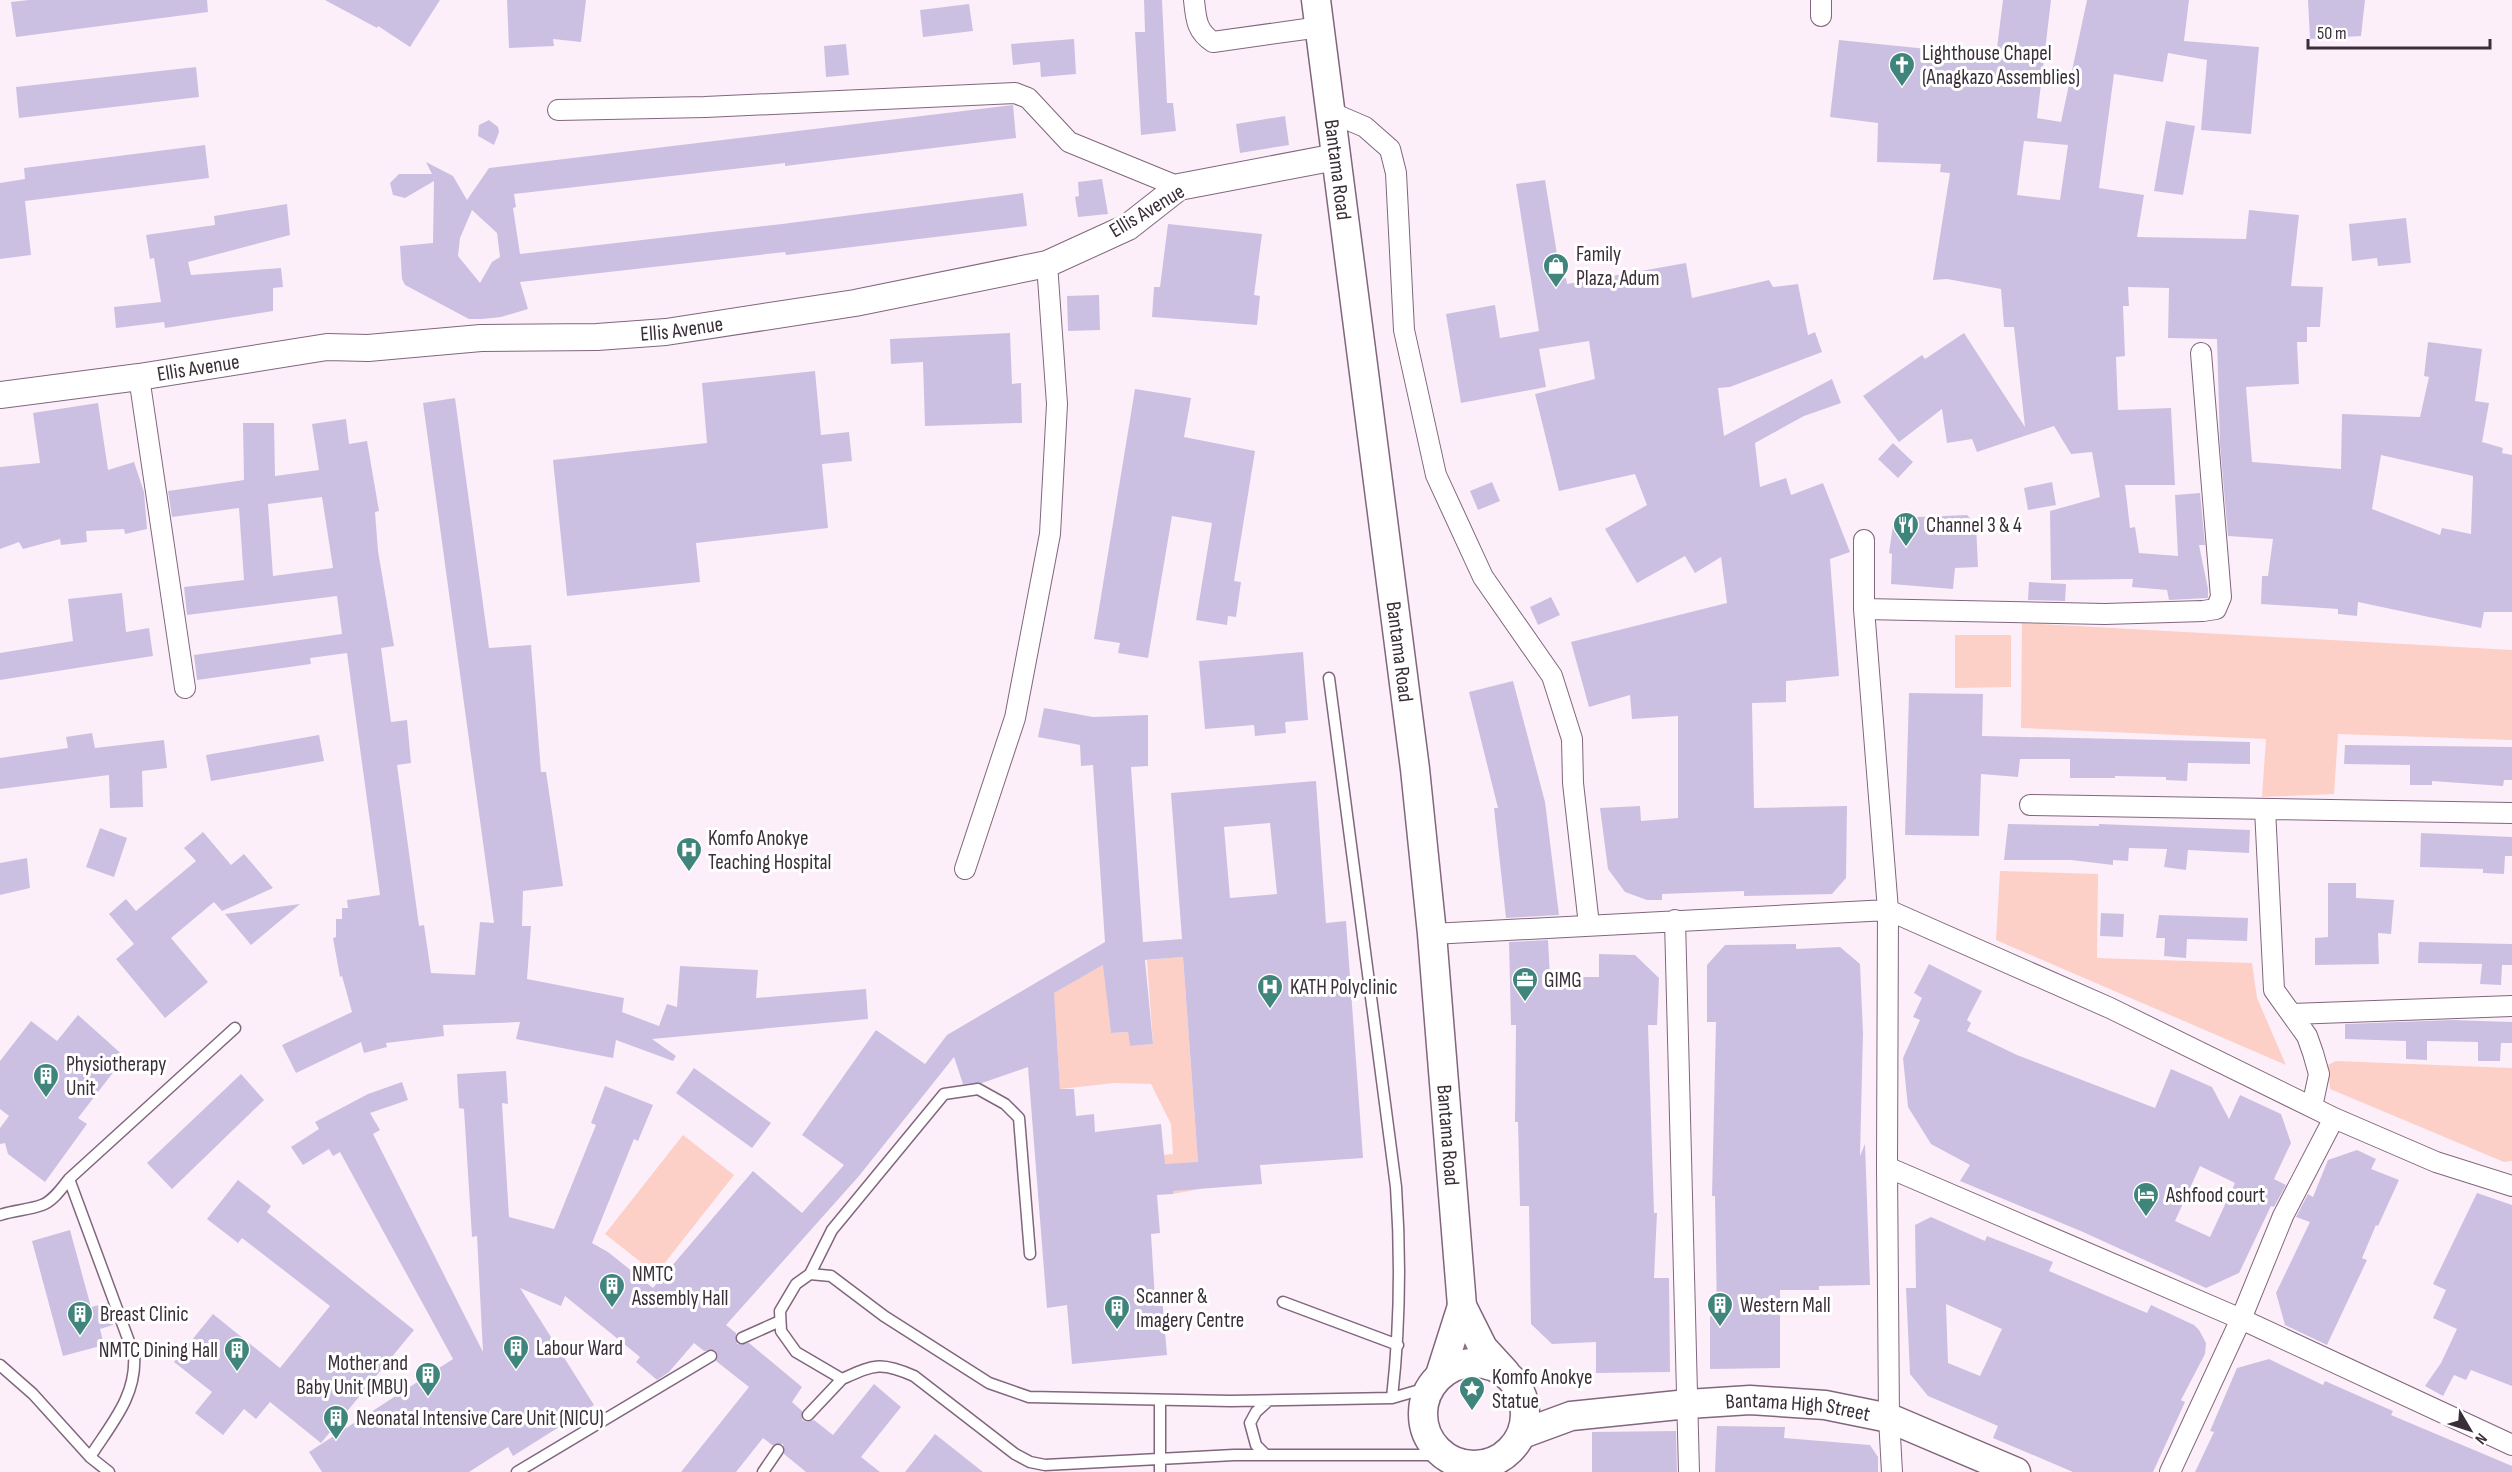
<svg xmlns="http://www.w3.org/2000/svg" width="2512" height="1472" viewBox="0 0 2512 1472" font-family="'Sofia Sans Condensed',sans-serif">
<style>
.green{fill:#fcd0c7}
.building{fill:#ccc0e2;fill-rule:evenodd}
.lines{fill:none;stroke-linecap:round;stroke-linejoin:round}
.service-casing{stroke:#81667d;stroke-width:13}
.minor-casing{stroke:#81667d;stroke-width:22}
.tertiary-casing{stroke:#81667d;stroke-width:28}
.secondary-casing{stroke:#81667d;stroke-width:31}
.service{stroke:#fff;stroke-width:10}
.minor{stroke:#fff;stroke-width:20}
.tertiary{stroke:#fff;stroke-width:26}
.secondary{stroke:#fff;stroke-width:28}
.labels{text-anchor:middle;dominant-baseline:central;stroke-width:6;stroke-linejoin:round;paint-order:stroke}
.poi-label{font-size:21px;fill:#3a2e38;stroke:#fff;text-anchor:start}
.street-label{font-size:21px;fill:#3a2e38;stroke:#fff}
</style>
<rect width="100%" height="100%" fill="#fceffa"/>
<path class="green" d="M2022,623L2512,650V740L2338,734L2334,794L2262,797L2266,739L2021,728Z
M1955,635H2011V687L1955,688Z
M2000,871L2098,874L2097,958L2252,963L2257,998L2286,1065L1996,940Z
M1183,957L1200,1189L1173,1194L1172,1168L1153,1169L1152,1156L1173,1154L1171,1124L1151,1084L1114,1083L1060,1089L1055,1013L978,1036L1110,961L1105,976L1111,1033L1128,1032L1130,1046L1153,1044L1147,960Z
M2336,1061L2512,1068V1161L2504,1162L2330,1089L2328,1065Z
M683,1135L734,1175L656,1274L605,1234Z"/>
<path class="building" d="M29,0H207L208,12L16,37L11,2Z
M325,0H440L410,47L378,26L377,28Z
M507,0H586L581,42L553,39L554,46L509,48Z
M1144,0H1162L1167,103H1173L1176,131L1141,135L1135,32H1145Z
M2003,0H2051L2037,118L2061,122L2087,0H2189L2184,41L2259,47L2251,134L2201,130L2207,60L2168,53L2163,82L2114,74L2099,188L2144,195L2137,237L2246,239L2249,210L2299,215L2291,286L2323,287L2320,327H2307V342H2297L2299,384L2246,387L2252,462L2341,469L2342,414L2420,417L2429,377L2424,376L2428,342L2482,349L2475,401L2489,403L2482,442L2503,448L2502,453L2512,455V612H2484L2481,628L2358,602L2357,616L2338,614V609L2261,604L2262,576H2268L2273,539L2228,536L2220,444L2217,339L2168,338L2169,288L2128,287L2129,306H2123L2125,356L2116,357L2118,410L2171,408L2175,485H2125L2130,528L2135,527L2139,553L2178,556L2175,495L2200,493L2205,545H2199L2208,589V598L2169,600L2167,590L2132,587L2133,579L2051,580L2050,511L2100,497L2092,452L2071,454L2054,426L1977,452L1972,439L1947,443L1942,409L1899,442L1863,396L1922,355L1925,359L1964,333L2025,427L2014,327H2004L2001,289L1947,279L1933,280L1950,173L1940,172L1941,164L1877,162L1878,123L1830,117L1839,40L1996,56ZM2024,141L2068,145L2060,200L2017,195ZM2381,455L2473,476L2471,534L2442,528L2440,535L2372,509Z
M2308,0H2365L2361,36L2310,39Z
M969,4L973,31L923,37L920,10Z
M1074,39L1076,74L1041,77L1040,62L1013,65L1011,44Z
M846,44L849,75L826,77L824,46Z
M196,67L199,97L19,118L16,87Z
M1013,105L1016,138L785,166V163L514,194L516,207L513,208L520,254L782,224L1023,193L1027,226L786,255L785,252L520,282L528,309L501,317L482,319H469L405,285L402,279L400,246L433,243L434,181L405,198L393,195L390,183L399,174H432L426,162L453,176L467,200L489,168ZM472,210L497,233L500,257L492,262L480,283L458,256L460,238Z
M1285,116L1289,145L1240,153L1236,124Z
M489,120L498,127L499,132L494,145L478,136L479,125Z
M2166,121L2195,126L2183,195L2154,191Z
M205,145L209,178L25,201L31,255L0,259V183L25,179L24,168Z
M1102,179L1108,214L1078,217L1075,197L1079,196L1078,182Z
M1545,180L1561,279L1566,278L1567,284L1686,263L1692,298L1769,280L1773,287L1798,284L1808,335L1815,332L1822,352L1730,387L1718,388L1724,436L1832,379L1841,403L1804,416L1755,443L1760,487L1786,478L1791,495L1823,483L1850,552L1830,559L1839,676L1786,681V702L1752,703L1754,808L1847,806L1846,878L1832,894L1744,896V891L1662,894V900H1647L1625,892L1608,869L1600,808L1640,806L1641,821L1678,818V716L1632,719L1630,695L1589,707L1571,642L1727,603L1721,557L1695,573L1685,556L1637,583L1605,529L1647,505L1635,474L1559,491L1535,394L1595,379L1589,341L1539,349L1546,387L1461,403L1446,314L1495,305L1500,338L1539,331L1516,184Z
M287,204L290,235L188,262L191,275L281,268L283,287L273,288V311L165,328L164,322L116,328L114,307L161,302L154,258L150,259L146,235L215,225L214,216Z
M2406,218L2411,263L2378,266L2377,258L2352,261L2349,224Z
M1168,224L1262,234L1254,295L1260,296L1257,325L1152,317L1154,287H1160Z
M1099,295L1100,330L1068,331L1067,296Z
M1010,333L1012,384L1021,383L1022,423L925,426L923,362L891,364L890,339Z
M815,371L821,435L849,432L852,461L822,464L828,528L696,543L700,582L567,596L553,460L707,443L702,383Z
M1135,389L1191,398L1184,437L1255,451L1234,581L1241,582L1236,617L1228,616L1227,625L1196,620L1212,523L1172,516L1148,658L1118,653L1120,643L1094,639Z
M455,398L489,648L531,645L541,772H546L563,886L523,891L522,926H531L527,979L624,998L622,1012L659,1026L667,1004L677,1007L680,966L758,970L756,998L866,989L868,1019L652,1039L676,1056L673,1061L616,1040L613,1058L516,1039L520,1022L443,1025L444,1036L386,1043L387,1047L364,1053L361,1042L296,1073L282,1045L352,1012L342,976L340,977L333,938L336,937V919H342V908H348L347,900L380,895L347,653L310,658L311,664L197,680L194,655L342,634L337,596L187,615L184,587L244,580L239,508L172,517L168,491L244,480L243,423H274L275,476L319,470L312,424L346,419L349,444L367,441L379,511L375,512L378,551L394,646L381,648L391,722L407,720L411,763L397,765L419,926L424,925L431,973L475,975L480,922L494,923L423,403ZM322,497L333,568L273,576L268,504Z
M98,403L108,470L134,462L144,492L147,529L125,534L124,529L86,531L87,542L61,545L60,539L23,549L19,542L0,549V467L40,463L33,413Z
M1893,443L1913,462L1898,478L1878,459Z
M1492,482L1500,501L1478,510L1470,491Z
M2052,482L2056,505L2028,510L2024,488Z
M1967,515L1976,524L1978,567L1955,568L1953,589L1891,584L1892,554L1889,553L1894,518Z
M2029,582L2066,584L2065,601L2028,600Z
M122,593L126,632L149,628L153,656L0,680V653L73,641L68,599Z
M1551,597L1560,615L1538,625L1530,607Z
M1303,652L1308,720L1285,722L1286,733L1255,736L1254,725L1205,729L1199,661Z
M1513,681L1545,802L1559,915L1506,918L1494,808H1498L1469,692Z
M1909,693L1983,694L1982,736L2250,742V764L2188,763L2187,781L2166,780V777L2115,776V778H2070V759H2020L2018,777L1981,774L1979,836L1905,835Z
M1044,708L1093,717L1148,715V766L1131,767L1143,942L1182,939L1171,793L1316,781L1326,923L1346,921L1363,1158L1260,1165L1262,1184L1173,1191V1194L1157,1195L1160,1233L1151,1234L1155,1299L1162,1298L1167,1355L1072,1364L1067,1305L1047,1308L1028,1067L982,1083L963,1084L954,1057L859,1176L726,1325L736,1333L737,1344L749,1343L802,1387L792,1402L802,1411V1420L807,1422L814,1420L833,1435L874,1384L901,1407L861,1457L880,1472H806L784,1454L783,1444L772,1445L763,1438L736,1472H681L749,1387L716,1361L718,1355L715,1350L704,1351L694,1343L669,1372L657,1380L636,1362L640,1357L565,1296L561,1306L520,1288L594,1405L513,1456L508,1447L469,1472H322L309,1452L453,1359L340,1152L333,1156L329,1149L303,1165L291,1147L319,1129L315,1122L368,1094L402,1082L408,1100L370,1113L380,1130L373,1134L483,1352L477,1236L472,1237L464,1109L459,1108L457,1074L506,1071L508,1104L502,1103L509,1217L554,1229L596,1125L591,1123L605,1086L653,1105L638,1141L634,1139L592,1243L608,1252L653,1288L753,1171L802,1213L844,1165L802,1135L876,1030L925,1064L947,1035L1105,942L1093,765L1081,766L1080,745L1038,737ZM1270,823L1277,894L1230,898L1224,827ZM1183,957L1198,1162L1165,1164L1161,1124L1095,1132L1094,1114L1076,1116L1074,1089H1060L1054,993L1103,965L1111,1033L1128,1032L1130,1046L1153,1044L1145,960Z
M92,733L95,748L164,740L167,768L142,771L143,807L110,808L109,775L0,789V758L68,748L66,737Z
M319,735L324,761L211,781L206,755Z
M2345,745L2512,747V780H2504L2503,786L2432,781V785H2410V765L2344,764Z
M2008,824L2099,826V824L2250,830L2249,853L2188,850L2186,870L2164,867L2167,849L2129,848L2128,861L2113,860V865L2071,860H2004Z
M100,828L127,838L114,877L86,867Z
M203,832L231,865L244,854L273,888L222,911L214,902L171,938L208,982L165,1018L116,959L134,944L109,914L126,899L136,911L196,861L184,848Z
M2421,833L2512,837V856H2505L2504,874L2483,873V869L2420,867Z
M27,858L30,888L0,895V863Z
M2328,883H2356V898L2394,900L2391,934L2378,933L2379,964L2315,965V938L2328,937Z
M300,904L251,945L225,914Z
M2101,913L2124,914L2123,937L2100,936Z
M2159,915L2248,918L2247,941L2187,939L2186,958L2164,956L2165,938H2156Z
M1548,940L1550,977H1599V954L1635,955L1659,978L1657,1025H1648L1654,1213H1657L1654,1278H1669L1670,1372L1596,1373V1342L1552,1344L1531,1324L1529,1206H1520L1518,1122H1515L1516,1025H1511L1509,942Z
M2419,942L2512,944V965H2502L2501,985L2480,984L2482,964L2418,963Z
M1796,944V949L1840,947L1860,964L1863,1033L1860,1156L1865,1144L1870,1285L1819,1286V1290H1780V1368L1710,1369V1316H1717L1715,1196H1712L1716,1022H1707V965L1725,945Z
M1929,964L1982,991L1967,1020L1971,1023L1967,1031L2017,1055L2155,1108L2171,1069L2212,1087L2229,1119L2240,1095L2281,1114L2291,1143L2274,1179L2286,1185L2274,1207L2271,1206L2239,1273L2206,1288L2083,1232L1960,1181L1970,1165L1931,1144L1908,1107L1903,1058L1920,1020L1913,1017L1922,998L1914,993ZM2200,1166L2235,1183L2210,1237L2175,1221Z
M78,1015L125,1057L78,1118L87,1124L45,1182L8,1154L5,1143L0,1144V1128L9,1116L0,1109V1061L31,1021L57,1041Z
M2452,1020L2512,1022V1043H2501L2500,1061H2478V1042L2427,1041V1060L2406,1059V1041L2345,1039V1024Z
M694,1068L771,1123L752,1148L676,1093Z
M241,1074L264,1100L172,1189L147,1163Z
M2357,1150L2376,1159L2371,1169L2399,1180L2378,1226L2376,1225L2362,1258L2367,1260L2327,1345L2285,1325L2276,1293L2310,1222L2296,1217L2308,1194L2313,1197L2328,1160Z
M238,1180L271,1206L267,1212L414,1330L321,1443L270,1402L256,1419L244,1409L223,1435L195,1413L212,1392L174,1362L213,1314L280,1368L330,1306L242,1238L238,1243L207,1219Z
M2477,1193L2512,1205V1386L2471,1370L2466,1380L2454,1375L2443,1396L2425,1386L2441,1363L2457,1329L2433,1318L2446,1290L2433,1284Z
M1931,1217L1985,1241L1987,1236L2053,1262L2049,1271L2147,1313L2151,1305L2194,1325L2199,1330L2206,1343L2205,1354L2181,1400L2185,1402L2153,1472H2073L1993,1438L1998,1426L1928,1396L1910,1374L1906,1288H1916L1915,1225ZM1946,1304L2002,1329L1980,1376L1948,1363Z
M70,1230L91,1307L107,1303L113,1325L100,1329L104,1345L63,1356L32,1241Z
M2269,1359L2323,1385L2325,1381L2393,1411L2391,1415L2512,1466V1472H2195L2214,1432L2210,1431L2237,1368Z
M1717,1426L1785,1427L1784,1438L1870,1445L1878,1457V1472H1715Z
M1676,1431L1677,1472H1592V1432Z
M935,1434L983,1472H905Z"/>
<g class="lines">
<defs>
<path id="service" d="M1329,678L1396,1187C1401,1259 1400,1327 1392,1398
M69,1179L134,1355C137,1396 111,1424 90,1457
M0,1215C14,1210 29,1210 42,1205C53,1201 62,1188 69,1179L235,1028
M810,1274L832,1230L944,1094L978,1089L1005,1104L1019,1118L1030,1254
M1283,1302L1398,1345
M742,1338L780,1321
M0,1365L33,1394L90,1457L109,1472
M1430,1387L1392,1398L1231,1401L1029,1397L989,1383L884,1316L831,1276L810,1274L796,1284L780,1311L781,1331L796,1352L842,1379C874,1365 880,1361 914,1376L1015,1454L1030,1462L1045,1465L1234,1455H1442
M808,1415L842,1379
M1266,1455L1256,1445L1250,1423L1256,1412L1268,1401
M517,1472L711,1356
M763,1472L778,1450
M1160,1472V1400"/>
<path id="minor" d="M1194,0C1196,18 1196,31 1213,42L1320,27
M1821,16V0
M558,110L705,107L1015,93L1028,98L1069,142L1179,187
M1330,112L1365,127L1390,149L1396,173L1404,330L1436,475L1483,577L1552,676L1572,739L1573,783L1589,925
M139,377L185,688
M1864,540V609L1888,910L1887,1167L1889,1418L1892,1472
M1864,609L2105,614L2203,611L2216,609L2221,597L2201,353
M2030,805L2512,813
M2265,809L2274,990L2307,1036L2313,1053L2319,1074L2312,1107
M965,869L1015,718L1050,534L1057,404L1047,264
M1675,920L1689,1472
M1432,934L1888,910L2110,1008L2334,1118L2436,1162L2512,1186
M2292,1014L2512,1006
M1887,1167L2241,1319L2512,1445
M2170,1472L2241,1319L2283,1216L2334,1118"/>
<g id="tertiary">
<path id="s1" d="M0,395L139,377L327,347L368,348L481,338L597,337L666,332L855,303L1047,264L1128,227L1179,187L1336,157"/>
</g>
<g id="secondary">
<path id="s2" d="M1316,0L1415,769L1432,934L1462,1306L1483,1348L1505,1372"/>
<circle cx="1474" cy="1414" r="51"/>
<path d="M1440,1375L1462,1306"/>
<path id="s3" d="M1522,1434L1571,1416L1688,1404L1750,1400L1825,1405L1889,1418L2016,1472"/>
</g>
</defs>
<use href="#service" class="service-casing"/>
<use href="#minor" class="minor-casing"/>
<use href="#tertiary" class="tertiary-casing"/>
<use href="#secondary" class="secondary-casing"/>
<use href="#service" class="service"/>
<use href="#minor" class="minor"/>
<use href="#tertiary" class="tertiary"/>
<use href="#secondary" class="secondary"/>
</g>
<defs>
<symbol id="church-pin" viewBox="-11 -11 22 30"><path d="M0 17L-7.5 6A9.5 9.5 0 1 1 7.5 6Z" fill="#40857b" stroke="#fff"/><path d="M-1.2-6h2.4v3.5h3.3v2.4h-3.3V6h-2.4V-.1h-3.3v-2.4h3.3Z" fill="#fff"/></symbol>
<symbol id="shop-pin" viewBox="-11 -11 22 30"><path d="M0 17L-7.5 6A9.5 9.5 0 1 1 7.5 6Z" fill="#40857b" stroke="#fff"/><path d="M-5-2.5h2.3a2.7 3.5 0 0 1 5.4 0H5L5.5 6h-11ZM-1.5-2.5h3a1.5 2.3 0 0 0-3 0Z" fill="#fff"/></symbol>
<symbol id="restaurant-pin" viewBox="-11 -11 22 30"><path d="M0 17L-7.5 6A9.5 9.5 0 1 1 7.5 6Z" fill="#40857b" stroke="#fff"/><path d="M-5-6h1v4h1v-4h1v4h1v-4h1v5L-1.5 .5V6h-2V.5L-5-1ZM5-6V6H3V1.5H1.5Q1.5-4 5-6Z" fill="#fff"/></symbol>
<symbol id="hospital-pin" viewBox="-11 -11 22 30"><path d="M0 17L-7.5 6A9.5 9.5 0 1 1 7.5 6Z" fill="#40857b" stroke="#fff"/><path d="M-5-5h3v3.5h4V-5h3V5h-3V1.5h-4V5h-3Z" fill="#fff"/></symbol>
<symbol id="office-pin" viewBox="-11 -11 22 30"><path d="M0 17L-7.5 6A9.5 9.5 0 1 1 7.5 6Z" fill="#40857b" stroke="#fff"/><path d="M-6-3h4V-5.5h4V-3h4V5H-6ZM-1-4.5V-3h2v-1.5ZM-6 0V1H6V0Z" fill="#fff"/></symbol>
<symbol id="building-pin" viewBox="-11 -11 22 30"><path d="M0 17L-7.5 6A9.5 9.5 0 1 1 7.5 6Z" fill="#40857b" stroke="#fff"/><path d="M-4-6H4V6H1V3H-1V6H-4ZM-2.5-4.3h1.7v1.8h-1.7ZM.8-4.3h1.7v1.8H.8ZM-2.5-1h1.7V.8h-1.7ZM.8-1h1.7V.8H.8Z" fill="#fff"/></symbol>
<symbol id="hotel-pin" viewBox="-11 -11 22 30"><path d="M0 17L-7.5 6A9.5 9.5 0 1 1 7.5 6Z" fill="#40857b" stroke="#fff"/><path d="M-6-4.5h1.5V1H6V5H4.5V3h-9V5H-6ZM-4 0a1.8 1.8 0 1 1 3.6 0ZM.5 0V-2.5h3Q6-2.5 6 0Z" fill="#fff"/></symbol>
<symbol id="sight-pin" viewBox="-11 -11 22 30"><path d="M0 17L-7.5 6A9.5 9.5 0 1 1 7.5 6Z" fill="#40857b" stroke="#fff"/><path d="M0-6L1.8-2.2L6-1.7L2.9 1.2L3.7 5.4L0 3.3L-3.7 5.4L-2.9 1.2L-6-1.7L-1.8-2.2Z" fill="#fff"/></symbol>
</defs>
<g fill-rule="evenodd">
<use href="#church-pin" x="1887" y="50" width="30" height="40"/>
<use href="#shop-pin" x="1541" y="251" width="30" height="40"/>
<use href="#restaurant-pin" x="1891" y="510" width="30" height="40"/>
<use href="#hospital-pin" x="674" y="835" width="30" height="40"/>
<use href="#office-pin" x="1510" y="965" width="30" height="40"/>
<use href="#hospital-pin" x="1255" y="972" width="30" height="40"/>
<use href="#building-pin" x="31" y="1061" width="30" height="40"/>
<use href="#hotel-pin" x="2131" y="1180" width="30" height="40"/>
<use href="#building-pin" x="597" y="1271" width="30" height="40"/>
<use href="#building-pin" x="1705" y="1290" width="30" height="40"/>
<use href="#building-pin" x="1102" y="1293" width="30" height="40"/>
<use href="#building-pin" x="65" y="1299" width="30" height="40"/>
<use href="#building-pin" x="501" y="1333" width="30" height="40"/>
<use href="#building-pin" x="222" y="1335" width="30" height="40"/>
<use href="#building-pin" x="413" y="1360" width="30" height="40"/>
<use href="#sight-pin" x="1457" y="1374" width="30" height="40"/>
<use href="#building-pin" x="321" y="1403" width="30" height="40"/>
</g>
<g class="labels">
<g class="poi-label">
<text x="1922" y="53">Lighthouse Chapel<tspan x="1922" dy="24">(Anagkazo Assemblies)</tspan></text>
<text x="1576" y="254">Family<tspan x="1576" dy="24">Plaza, Adum</tspan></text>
<text x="1926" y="525">Channel 3 &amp; 4</text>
<text x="708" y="838">Komfo Anokye<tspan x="708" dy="24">Teaching Hospital</tspan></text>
<text x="1544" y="980">GIMG</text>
<text x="1290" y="987">KATH Polyclinic</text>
<text x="66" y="1064">Physiotherapy<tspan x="66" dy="24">Unit</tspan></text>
<text x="2166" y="1195">Ashfood court</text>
<text x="632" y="1274">NMTC<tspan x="632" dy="24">Assembly Hall</tspan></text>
<text x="1136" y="1296">Scanner &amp;<tspan x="1136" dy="24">Imagery Centre</tspan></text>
<text x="1740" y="1305">Western Mall</text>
<text x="100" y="1314">Breast Clinic</text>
<text x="536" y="1348">Labour Ward</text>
<text x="218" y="1350" text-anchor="end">NMTC Dining Hall</text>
<text x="408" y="1363" text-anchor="end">Mother and<tspan x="408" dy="24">Baby Unit (MBU)</tspan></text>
<text x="1492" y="1377">Komfo Anokye<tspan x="1492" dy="24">Statue</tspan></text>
<text x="356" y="1418">Neonatal Intensive Care Unit (NICU)</text>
</g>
<g class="street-label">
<text stroke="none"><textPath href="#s2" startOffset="171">Bantama Road</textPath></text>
<text transform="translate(1147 211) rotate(-31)">Ellis Avenue</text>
<text stroke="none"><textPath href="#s1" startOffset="686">Ellis Avenue</textPath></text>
<text stroke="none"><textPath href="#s1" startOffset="200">Ellis Avenue</textPath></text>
<text stroke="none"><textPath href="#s2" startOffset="657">Bantama Road</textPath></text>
<text stroke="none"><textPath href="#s2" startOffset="1143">Bantama Road</textPath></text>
<text stroke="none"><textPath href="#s3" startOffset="280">Bantama High Street</textPath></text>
</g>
</g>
<g transform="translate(2470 1430) rotate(129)" stroke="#ffffff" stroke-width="4.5" paint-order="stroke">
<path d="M0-4.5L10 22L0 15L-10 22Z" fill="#3a2e38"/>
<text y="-9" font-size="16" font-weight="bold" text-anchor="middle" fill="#3a2e38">N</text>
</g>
<path d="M2308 39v9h182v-9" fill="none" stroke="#3a2e38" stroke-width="3"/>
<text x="2317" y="39" font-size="18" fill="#3a2e38" stroke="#ffffff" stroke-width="4.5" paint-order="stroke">50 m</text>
</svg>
